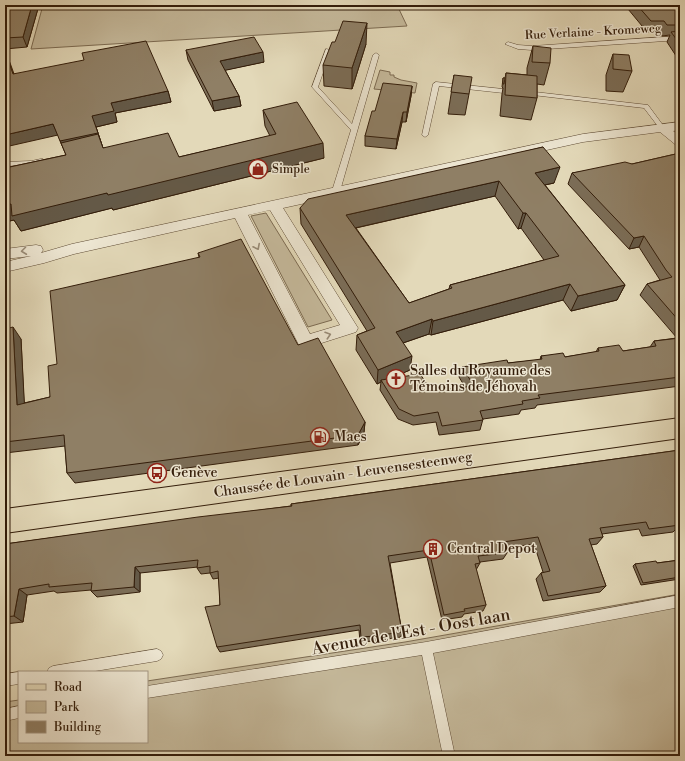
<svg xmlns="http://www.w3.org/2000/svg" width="685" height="761" viewBox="0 0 685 761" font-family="'Libre Bodoni',serif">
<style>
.green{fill:#c5b99b;stroke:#7c6b52}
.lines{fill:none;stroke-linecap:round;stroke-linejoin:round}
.service-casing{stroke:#5f4c36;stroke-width:1}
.minor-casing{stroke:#5f4c36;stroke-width:1}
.primary-casing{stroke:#331d0a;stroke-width:2}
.service{fill:#ede6d2;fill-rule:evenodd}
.minor{fill:#ede6d2;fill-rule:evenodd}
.primary{fill:#e3d9b9;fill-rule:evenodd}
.wall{fill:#7b6d57;stroke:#331d0a;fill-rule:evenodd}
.shaded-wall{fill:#645947;stroke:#331d0a}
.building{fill:#8f7f65;stroke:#331d0a;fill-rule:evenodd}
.oneway{stroke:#998c78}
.labels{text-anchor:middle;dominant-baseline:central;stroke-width:3;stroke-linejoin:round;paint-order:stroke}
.far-street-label{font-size:12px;fill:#331d0a;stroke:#ede6d2}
.far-poi-label{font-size:12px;fill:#331d0a;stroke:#ede6d2;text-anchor:start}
.poi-label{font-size:14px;fill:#331d0a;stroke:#ede6d2;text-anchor:start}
.street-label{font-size:14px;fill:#331d0a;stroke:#ede6d2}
.near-street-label{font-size:17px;fill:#331d0a;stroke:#ede6d2}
</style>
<rect width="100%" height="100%" fill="#e3d9b9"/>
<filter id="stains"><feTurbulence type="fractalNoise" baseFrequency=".005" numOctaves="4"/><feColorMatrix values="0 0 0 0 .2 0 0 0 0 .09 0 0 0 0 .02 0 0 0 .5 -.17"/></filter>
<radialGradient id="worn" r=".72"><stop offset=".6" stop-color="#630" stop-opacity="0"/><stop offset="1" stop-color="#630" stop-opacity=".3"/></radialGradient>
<path class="green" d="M43,5H397L407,26L31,49Z
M380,70L390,72V75H394V77L401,80L417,83L415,93L374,89Z
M266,213L332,320L308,327L251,216Z
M680,594V756H5V702L19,700V742H147V681L405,642Z"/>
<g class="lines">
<defs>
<path id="service" d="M680,36V40L532,50L518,49L505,44L508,42L518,45L532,46Z
M326,49L331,50L318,87L352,124L373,55L376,53L379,55L340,191L336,193L332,191L351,130L312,87Z
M436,82L513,90L516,92L513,94L439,86L428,135L425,137L422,135L433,84Z
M526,91L648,105L665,128L660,129L644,108L524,94V92Z
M41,159H43V163L31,165L5,166V162L31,161Z
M680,595V607L433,653L455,756H443L422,655L147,698V686L426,642Z
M157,649L161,651L163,655L161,659L157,661L89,672H47L49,668L53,666Z
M19,672V684L5,686V674Z
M19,706V718L5,721V709Z"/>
<path id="minor" d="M680,122V130L673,131L680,136V146L676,145L660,132L583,142L283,208L358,328L356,332L306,348L300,347L235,218L74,254L44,263L5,272V262L31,256L5,259V249L36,245L41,246L43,250L41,253L72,244L583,134ZM270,210L340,325L310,334L248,215Z"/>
<path id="primary" d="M680,418V438L5,533V509Z"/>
</defs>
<use href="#service" class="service-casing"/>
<use href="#minor" class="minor-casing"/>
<use href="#primary" class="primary-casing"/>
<use href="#service" class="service"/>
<use href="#minor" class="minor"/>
<use href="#primary" class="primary"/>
</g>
<path class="wall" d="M5,5H39L27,47L5,49Z
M630,5H680V62L667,42L670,35L662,36L659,31L647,32L628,9Z
M366,44L352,89L324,86L323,65Z
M533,46L550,63L544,85L537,84V98L531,120L500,116L502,94L503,88L502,87L503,78H505L506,73L527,75V68Z
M186,50L264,62L225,70L239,96L241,106L214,111L188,60Z
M613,54L632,71L623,92L606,91V75Z
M14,74L168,91L171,102L115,113L117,122L96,127L103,148L179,157L270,136L265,126L263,110L324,158L113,210L112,208L21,231L14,220L5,222V168L66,155L58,135Z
M454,75L469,94L465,115L448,114Z
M412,86L411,96L406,122H402L396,149L365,146V136L375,111Z
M543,147L554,183L545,185L625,285L617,300L571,311L563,300L431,335L429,334L403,343L410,370L390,378L432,391L465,387L459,377L462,367L508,363L540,360L541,356L565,357L596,352L598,348L623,351L650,347L654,341L677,338L640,295L647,284L660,280L639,247L629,249L568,184L572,173L632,164L680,153V386L537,405L535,408L521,410L519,414L483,419L480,430L439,435L436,422L413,425L398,419L380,390L381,382L377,384L356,350L357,335L367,331L301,224L300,208ZM495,196L518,229L521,228L544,260L450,285L449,289L409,303L356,228Z
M198,253L298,345L365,422L364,432L358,445L75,483L67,473L65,446L5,453V329L21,339L24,403L50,397L57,364L199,257Z
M680,450V525L673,532L642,536L639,529L602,534L603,537L597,544L591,545L606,586L600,592L543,601L536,579L541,573L543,572L534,544L505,548L507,553L503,559L480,562V563L476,570L486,605L483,611L464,614L462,617L442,620L427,557L390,563L402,632L401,637L374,641L360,642L359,630L220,652L217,647L220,605L219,578L213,579L210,573L201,574L197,568L198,567L140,573V592L97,597L91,591V590L57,593L54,591L27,595L23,622L5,624V544L291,506V504Z
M680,560V579L641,585L633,566L635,564L657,563Z"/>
<path class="shaded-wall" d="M32,5H39L27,47L23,37Z
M367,23L366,44L352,89V68Z
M5,49L18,85L13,74L5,51Z
M263,52L264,62L222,71L220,61Z
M412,86L411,96L406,122L407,112Z
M168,91L171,102L115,113L117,122L96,127L108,163L65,152L60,141L92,116L111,103Z
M239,96L241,106L214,111L212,101Z
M403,112L402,122L396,149L397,139Z
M53,124L58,135L5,147V135Z
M323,143L324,158L113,210L112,208L21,231L14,220L5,222V205L11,204L107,193Z
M560,167L554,183L530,188L535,173Z
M499,181L495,196L346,230V215Z
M523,213H526L521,228L518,229Z
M644,236L639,247L629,249L634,238Z
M570,284L563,300L431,335L433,321Z
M625,285L617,300L571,311L578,296Z
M432,319L429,334L394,346L396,332Z
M13,327L21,339L25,415L17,405Z
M412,356L410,370L382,382L381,380V382L377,384L378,370Z
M365,422L364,432L358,445V435Z
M135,567L140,573V592L134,587Z
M19,589L27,595L23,622L14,616Z"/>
<path class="building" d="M5,5H32L23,37L5,38Z
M637,5H680V25H667L664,21H651Z
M343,21L367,23L352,68L323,65L332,42H335Z
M680,31V44L671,32Z
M254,37L263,52L220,61L239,96L212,101L186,50Z
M146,41L168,91L111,103L114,111L92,116L98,133L60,141L53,124L5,135V51L13,74L84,60L82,53Z
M533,46L551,48L550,63L532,62Z
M613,54L629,55L632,71L613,69Z
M506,73L537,76V98L505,95Z
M454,75L472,77L469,94L451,92Z
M503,78H505L504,84H503Z
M383,83L412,86L407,112H403L397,139L365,136L372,111H375Z
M297,102L323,143L108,195L107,193L12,216L11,204L5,205V168L66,155L61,143L98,134L103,148L168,133L179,157L276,134L263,110Z
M543,147L560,167L535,173L625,285L578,296L570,284L433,321L432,319L396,332L412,356L378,370L357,335L375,328L300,208L308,199ZM499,181L523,213H526L559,256L450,285L452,288L409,303L346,215Z
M680,153V322L647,284L672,277L666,270L644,236L634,238L572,173L625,162L632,164Z
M241,239L298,345L318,338L365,422L358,435L67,473L64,435L5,442V329L13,327L17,405L50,397L48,366L57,364L50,291L200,257L198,253Z
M680,338V377L538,395L540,398L522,401L523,404L480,411L483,420L442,426L438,412L414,416L399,409L381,380L420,374L432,391L474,386L462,367L507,360L508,363L542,359L541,356L563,353L565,357L599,351L598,348L619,345L623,351L656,346L654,341Z
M680,450V518L678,519L680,523V525L649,529L646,522L600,528L603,537L589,539L606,586L548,596L541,573L550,571L538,537L503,542L507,553L478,556L480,563L475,564L486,605L464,609L465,611L444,615L429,550L388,556L402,632L375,636L361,637L360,625L217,647L205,607L220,605L218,571L210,573V566L197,568L198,560L135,567L134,587L91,591L92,583L49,587V584L19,589L14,616L5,617V544L198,517L292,506L291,504Z
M680,560V577L643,583L635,564L656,561L657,563Z"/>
<defs><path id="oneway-chevron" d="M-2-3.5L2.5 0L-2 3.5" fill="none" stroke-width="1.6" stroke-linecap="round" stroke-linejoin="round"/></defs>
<g class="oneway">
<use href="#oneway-chevron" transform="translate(257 247) rotate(63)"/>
<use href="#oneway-chevron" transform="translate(24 251) rotate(173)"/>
<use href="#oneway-chevron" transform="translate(328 335) rotate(-18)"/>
</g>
<defs>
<symbol id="shop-ring" viewBox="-11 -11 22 22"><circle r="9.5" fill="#ede6d2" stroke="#8f2418" stroke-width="1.5"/><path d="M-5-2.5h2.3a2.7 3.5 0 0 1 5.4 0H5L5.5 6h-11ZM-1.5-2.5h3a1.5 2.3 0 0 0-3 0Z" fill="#8f2418"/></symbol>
<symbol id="church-ring" viewBox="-11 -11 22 22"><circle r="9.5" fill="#ede6d2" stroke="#8f2418" stroke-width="1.5"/><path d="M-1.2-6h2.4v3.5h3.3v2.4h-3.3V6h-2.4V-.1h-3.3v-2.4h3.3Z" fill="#8f2418"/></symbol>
<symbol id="fuel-ring" viewBox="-11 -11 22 22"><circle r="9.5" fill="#ede6d2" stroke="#8f2418" stroke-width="1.5"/><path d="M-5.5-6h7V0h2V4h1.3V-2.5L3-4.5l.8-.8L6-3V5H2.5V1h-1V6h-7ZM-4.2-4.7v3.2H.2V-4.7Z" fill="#8f2418"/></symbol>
<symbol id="bus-ring" viewBox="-11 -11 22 22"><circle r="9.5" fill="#ede6d2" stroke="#8f2418" stroke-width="1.5"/><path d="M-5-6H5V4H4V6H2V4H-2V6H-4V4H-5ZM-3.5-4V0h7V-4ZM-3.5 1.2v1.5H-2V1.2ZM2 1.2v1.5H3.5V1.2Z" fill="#8f2418"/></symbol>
<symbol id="building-ring" viewBox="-11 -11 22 22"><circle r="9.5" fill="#ede6d2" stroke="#8f2418" stroke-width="1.5"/><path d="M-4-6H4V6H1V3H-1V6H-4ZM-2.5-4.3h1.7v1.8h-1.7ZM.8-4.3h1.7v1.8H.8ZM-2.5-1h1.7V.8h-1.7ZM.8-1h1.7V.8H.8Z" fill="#8f2418"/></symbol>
</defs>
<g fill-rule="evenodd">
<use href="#shop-ring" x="247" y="158" width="22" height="22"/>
<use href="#church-ring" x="385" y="368" width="22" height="22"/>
<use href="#fuel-ring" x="309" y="426" width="22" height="22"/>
<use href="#bus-ring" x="146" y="462" width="22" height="22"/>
<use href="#building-ring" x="422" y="538" width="22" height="22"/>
</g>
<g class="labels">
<g class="far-street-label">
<text transform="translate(593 32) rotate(-3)">Rue Verlaine - Kromeweg</text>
</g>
<g class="far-poi-label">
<text x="272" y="169">Simple</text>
</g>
<g class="poi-label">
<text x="410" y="371">Salles du Royaume des<tspan x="410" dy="16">Témoins de Jéhovah</tspan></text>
<text x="334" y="437">Maes</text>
<text x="171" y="473">Genève</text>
<text x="447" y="549">Central Depot</text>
</g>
<g class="street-label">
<text transform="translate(343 475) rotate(-8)">Chaussée de Louvain - Leuvensesteenweg</text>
</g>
<g class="near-street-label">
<text transform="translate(411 632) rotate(-10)">Avenue de l'Est - Oost laan</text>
</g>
</g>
<rect width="685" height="761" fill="none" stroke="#e3d9b9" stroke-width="20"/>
<rect x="6" y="6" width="673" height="749" fill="none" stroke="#331d0a" stroke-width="2"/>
<rect x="10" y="10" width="665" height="741" fill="none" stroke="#331d0a"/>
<rect x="18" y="671" width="130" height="72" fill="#ede6d2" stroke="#a39682"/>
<rect x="26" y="684" width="20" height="6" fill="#e3d9b9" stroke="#a39682"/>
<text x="54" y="691" font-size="12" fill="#331d0a">Road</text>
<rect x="26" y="701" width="20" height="12" fill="#c5b99b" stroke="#a39682"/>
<text x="54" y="711" font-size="12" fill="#331d0a">Park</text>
<rect x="26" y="721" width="20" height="12" fill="#8f7f65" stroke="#a39682"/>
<text x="54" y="731" font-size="12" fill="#331d0a">Building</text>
<rect width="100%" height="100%" filter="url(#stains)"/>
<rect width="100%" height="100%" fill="url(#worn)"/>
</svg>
